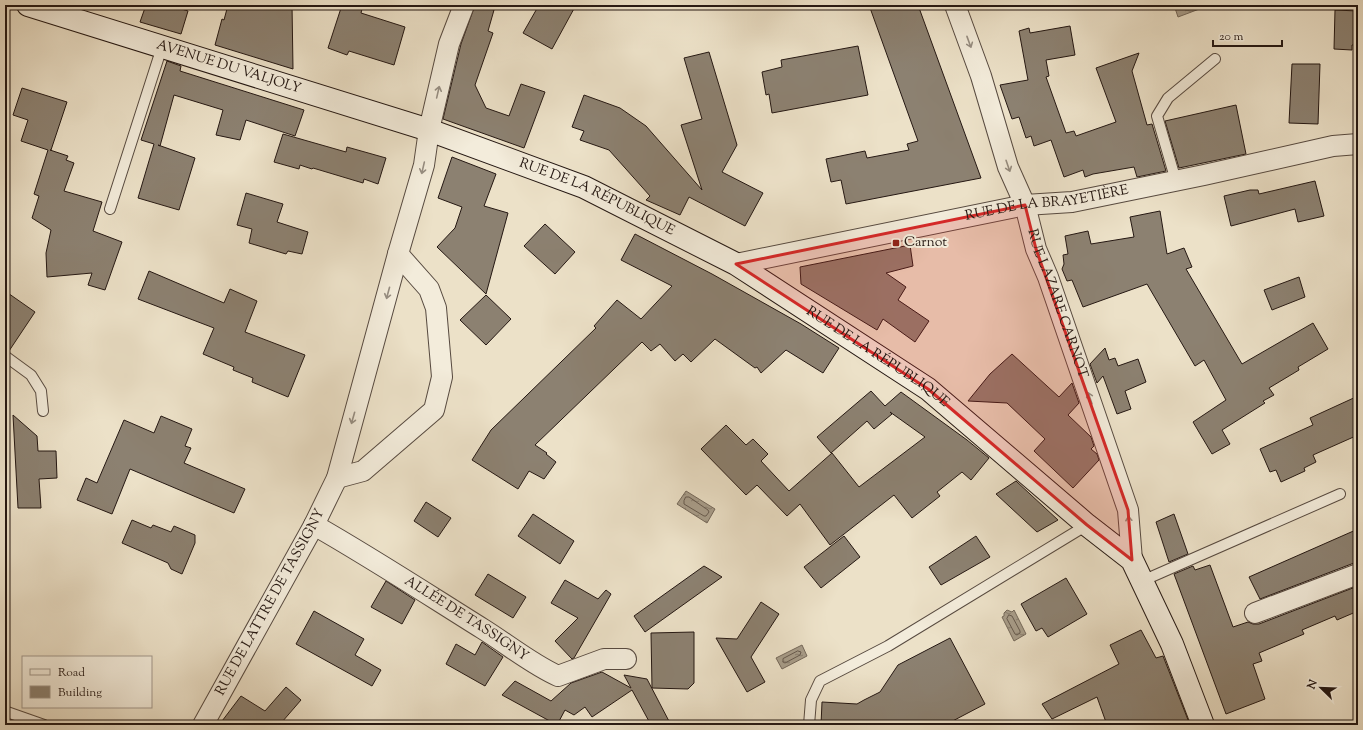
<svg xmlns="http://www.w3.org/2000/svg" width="1363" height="730" viewBox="0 0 1363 730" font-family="'Sorts Mill Goudy',serif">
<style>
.water{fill:url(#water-ripples);stroke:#74685a}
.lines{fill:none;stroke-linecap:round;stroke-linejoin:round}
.shore{stroke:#665a4e;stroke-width:1}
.building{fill:#8c8171;stroke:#251813}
.lane-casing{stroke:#574a40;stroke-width:12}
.street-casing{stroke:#574a40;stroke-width:22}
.secondary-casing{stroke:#251813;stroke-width:24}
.lane{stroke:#f3ecdb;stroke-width:10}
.street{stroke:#f3ecdb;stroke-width:20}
.secondary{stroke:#f3ecdb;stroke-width:22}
.oneway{stroke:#968d81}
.marked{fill:#d62828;fill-opacity:0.2;stroke:#d62828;stroke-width:3;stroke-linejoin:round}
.poi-dot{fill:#8f2418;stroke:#f3ecdb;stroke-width:1.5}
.labels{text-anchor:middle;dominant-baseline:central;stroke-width:4;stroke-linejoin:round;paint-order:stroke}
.street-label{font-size:14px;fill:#251813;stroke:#f3ecdb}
.poi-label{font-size:14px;fill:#251813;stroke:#f3ecdb;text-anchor:start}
</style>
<defs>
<pattern id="water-ripples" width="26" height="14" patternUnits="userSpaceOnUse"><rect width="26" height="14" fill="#a89d8a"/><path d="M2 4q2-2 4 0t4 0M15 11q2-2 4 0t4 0" fill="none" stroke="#897f70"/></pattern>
</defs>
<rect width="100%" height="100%" fill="#ece1c8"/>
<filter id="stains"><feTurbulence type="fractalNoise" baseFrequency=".005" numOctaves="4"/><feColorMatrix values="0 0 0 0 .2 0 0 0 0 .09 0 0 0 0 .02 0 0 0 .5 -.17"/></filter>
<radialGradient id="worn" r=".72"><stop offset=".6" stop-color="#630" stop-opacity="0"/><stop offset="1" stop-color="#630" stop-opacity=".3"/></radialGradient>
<path class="water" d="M1174,5H1201L1202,8L1178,17Z
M686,491L715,509L707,523L677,504Z
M1007,610L1012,612L1014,610L1026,634L1014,641L1002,617L1004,616V613Z
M802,645L807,656L782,669L776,658Z"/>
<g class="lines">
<path class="shore" d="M686,497H689L708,510L709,512L706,516H704L684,504V501Z
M1009,615L1012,616L1020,631V633L1017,635L1015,634L1007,619Z
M798,651L801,652L800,655L785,663L783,662V659Z"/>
</g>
<path class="building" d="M146,5H169L188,11L181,34L140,22Z
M228,5H292L293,69L215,45L222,19L224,20Z
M342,5H363L361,13L405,27L394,65L349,51L347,55L328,48Z
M475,5L494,10L488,31L493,33L475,85L486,108L509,116L521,84L545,92L524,148L443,119L461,44Z
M539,5H576L552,49L523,33Z
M869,5H918L981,178L846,204L841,180L831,182L826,159L865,151L867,158L909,150L907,144L918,141Z
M1335,10L1358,11V45H1352V50L1334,49Z
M1070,26L1075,55L1046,60L1049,76L1046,77L1066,133L1074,131L1076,136L1116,122L1096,68L1139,53L1132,71L1147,125L1152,124L1166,171L1137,177L1134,167L1093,174L1085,177L1083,170L1064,177L1051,140L1034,146L1031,136L1026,138L1019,117L1012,119L1000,85L1028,80L1019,31L1029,28L1030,33Z
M858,46L868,95L772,113L769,94L766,95L762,72L782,67L781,60Z
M709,52L737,145L722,172L763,193L745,226L689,197L680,215L646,200L650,196L609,150L580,140L584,131L572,127L584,95L620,108L646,126L702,190L681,125L702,119L684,58Z
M167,61L181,66L180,71L304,110L295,136L246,120L240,140L216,135L223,110L174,95L160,146L158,145L195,158L179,210L138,198L154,144L141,140Z
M1292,64H1320L1318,124L1289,123Z
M22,88L67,102L51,150H50L68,156L66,160L74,163L64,191L102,202L93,231L122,242L105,290L88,285L92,273L47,277L46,253L51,230L32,218L39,196L34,194L48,150L21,141L28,120L13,115Z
M1236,105L1246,154L1179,168L1165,121Z
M283,134L346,152L347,147L386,158L378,184L364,179L363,183L313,168L312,169L300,165L299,169L274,162Z
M452,157L496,174L484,206L508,213L486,294L437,247L455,228L462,207L438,198Z
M1315,181L1324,216L1298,222L1295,209L1231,226L1224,196L1250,190H1258L1259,194Z
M246,193L283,204L277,222L308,232L302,254L288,251L286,254L249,243L252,229L237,225Z
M1160,211L1167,254L1184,248L1192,267L1186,269L1242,364L1313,323L1328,349L1298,367L1299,370L1269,388L1274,395L1263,401L1265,403L1222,430L1230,444L1212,454L1193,422L1226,400L1204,360L1195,366L1147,284L1083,307L1072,280L1067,281L1062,269L1064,264L1063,255L1068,254L1065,236L1088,231L1091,244L1134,237L1130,217Z
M545,224L575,252L555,274L524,246Z
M635,234L712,274L801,324L839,348L823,373L786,350L761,373L757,367L755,368L715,339L691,362L683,354L675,361L660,344L651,351L642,342L535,445L547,453L546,454L556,462L544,479L529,471L518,489L472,460L491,430L596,328L594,326L617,300L641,319L672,286L621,260Z
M910,245L913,266L886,273L906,287L898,300L929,321L915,342L883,319L877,330L801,284L800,267Z
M149,271L224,303L230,289L257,301L245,332L305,355L288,397L252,382L253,378L233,370L234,367L203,354L214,328L138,299Z
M1299,277L1305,297L1272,310L1264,290Z
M5,291L35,312L9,351L5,350Z
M486,295L511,319L486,345L460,320Z
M1105,348L1109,360L1115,358L1118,366L1138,359L1146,382L1125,391L1131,409L1117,414L1103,376L1097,383L1090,364Z
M1012,354L1059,397L1072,383L1079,403L1068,415L1091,437L1094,446L1091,449L1097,454L1099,460L1073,488L1034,451L1045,439L1007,403L968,401L990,374Z
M871,391L885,406L901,392L967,440L989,458L971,480L962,472L937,492L940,496L912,518L894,495L830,545L800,504L787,516L757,485L746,495L701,449L726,425L746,445L753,439L768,454L761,461L789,491L832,453L859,487L925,437L890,412L892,414L874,429L867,421L831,453L817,437Z
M1358,396V435L1313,455L1316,462L1304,468L1305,471L1281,482L1276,470L1270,472L1260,449L1313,425L1310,418Z
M13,415L37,436L38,451H56L57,478L39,479L41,508H18Z
M161,416L192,429L185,446L191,448L184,463L245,489L234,513L130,469L112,514L77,500L86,478L97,483L124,420L154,433Z
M1016,481L1058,520L1037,532L996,494Z
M426,502L451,518L438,537L414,521Z
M533,514L574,541L560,564L518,536Z
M1174,514L1188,554L1169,562L1156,522Z
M132,520L151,528L153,525L171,532L174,526L195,535V543L182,574L171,569L168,563L122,543Z
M1358,529V563H1354L1260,599L1249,577Z
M844,536L860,557L821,588L804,567Z
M976,536L990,557L941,585L929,567Z
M1210,565L1233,627L1248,622L1253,624H1259L1358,586V611L1337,620L1335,616L1302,630L1304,634L1259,653L1262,661L1253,664L1265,699L1226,714L1174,574L1193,566L1195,570Z
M704,566L722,577L645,632L634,616Z
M488,574L526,597L513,618L475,595Z
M1066,578L1087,614L1048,637L1042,628L1036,631L1021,604Z
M565,580L598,599L606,590L611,594L574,658L572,659L555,641L578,618L551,603Z
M386,581L415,600L402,624L371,607Z
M761,602L779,614L751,657L765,682L747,692L716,638L737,639Z
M314,611L364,639L355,655L381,670L372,686L296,644Z
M1141,630L1156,658L1163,656L1190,725H1107L1097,697L1052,719L1042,704L1119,664L1110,645Z
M694,632V683L688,689L652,688L651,633Z
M950,638L985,704L945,725H821L822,702L857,704L864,700L880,692L898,665Z
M482,642L503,657L485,686L446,664L456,644L475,655Z
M602,672L631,688L624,675L647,679L671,725H651L632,690L592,717L585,707L574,715L565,710L557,725L502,695L515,681L551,701L571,683Z
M286,687L301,700L282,722L285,725H219L241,696L265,711Z"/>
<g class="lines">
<defs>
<path id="lane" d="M1176,181L1157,116L1168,98L1215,59
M110,209L162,47
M5,356L31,375L41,391L43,411
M1142,581L1340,494
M7,712L44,725
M809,725L811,700L820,681L888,646L1087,525"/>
<g id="street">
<path id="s1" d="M955,5L981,76L1008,167L1025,205L1036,249L1048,277L1128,510L1132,560"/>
<path id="s2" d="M736,264L1025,205L1072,202L1204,175L1333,146L1358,144"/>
<path d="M337,478L363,471L434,410L442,377L436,308L429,289L398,254"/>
<path id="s3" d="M314,525C372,558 427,594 483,629C507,644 533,665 558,676L604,659H626"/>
<path d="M1255,613L1358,574"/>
<path id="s4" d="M203,725L314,525L337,478L398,254L424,165L429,130L449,44L464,5"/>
</g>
<g id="secondary">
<path id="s5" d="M28,5L429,130L584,187L736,264L928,389L1087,525L1132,560L1172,644L1203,725"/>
</g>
</defs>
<use href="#lane" class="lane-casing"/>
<use href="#street" class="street-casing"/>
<use href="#secondary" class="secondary-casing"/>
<use href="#lane" class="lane"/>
<use href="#street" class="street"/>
<use href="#secondary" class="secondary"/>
</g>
<defs><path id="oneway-shaft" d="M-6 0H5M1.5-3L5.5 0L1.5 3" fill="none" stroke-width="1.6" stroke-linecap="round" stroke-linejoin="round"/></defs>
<g class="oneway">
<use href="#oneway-shaft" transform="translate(969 42) rotate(70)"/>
<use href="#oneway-shaft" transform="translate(438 92) rotate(-77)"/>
<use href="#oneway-shaft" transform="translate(1008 166) rotate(71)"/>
<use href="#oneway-shaft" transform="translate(423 168) rotate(103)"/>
<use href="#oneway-shaft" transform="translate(388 293) rotate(105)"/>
<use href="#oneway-shaft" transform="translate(1090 398) rotate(-109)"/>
<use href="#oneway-shaft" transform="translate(353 418) rotate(106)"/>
<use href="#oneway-shaft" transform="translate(1129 522) rotate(-95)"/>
</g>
<path class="marked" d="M1025,205L1036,249L1128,510L1132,560L1087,525L928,389L736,264Z"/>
<rect class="poi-dot" x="892" y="239" width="8" height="8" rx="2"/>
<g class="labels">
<g class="street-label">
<text stroke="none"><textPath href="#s5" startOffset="210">AVENUE DU VALJOLY</textPath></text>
<text stroke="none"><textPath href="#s5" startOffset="601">RUE DE LA RÉPUBLIQUE</textPath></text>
<text stroke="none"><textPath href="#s2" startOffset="317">RUE DE LA BRAYETIÈRE</textPath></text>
<text stroke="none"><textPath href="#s1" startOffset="316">RUE LAZARE CARNOT</textPath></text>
<text stroke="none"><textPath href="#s5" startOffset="925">RUE DE LA RÉPUBLIQUE</textPath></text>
<text stroke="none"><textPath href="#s4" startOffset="140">RUE DE LATTRE DE TASSIGNY</textPath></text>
<text stroke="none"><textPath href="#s3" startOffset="179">ALLÉE DE TASSIGNY</textPath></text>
</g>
<g class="poi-label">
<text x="904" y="243">Carnot</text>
</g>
</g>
<rect width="1363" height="730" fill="none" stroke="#ece1c8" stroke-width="20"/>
<rect x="6" y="6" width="1351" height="718" fill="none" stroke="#251813" stroke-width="2"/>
<rect x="10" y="10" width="1343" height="710" fill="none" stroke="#251813"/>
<rect x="22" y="656" width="130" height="52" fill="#f3ecdb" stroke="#a1978b"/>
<rect x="30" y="669" width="20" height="6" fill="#f3ecdb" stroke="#a1978b"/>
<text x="58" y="676" font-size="12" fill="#251813">Road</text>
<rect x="30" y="686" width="20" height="12" fill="#8c8171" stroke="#a1978b"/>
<text x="58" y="696" font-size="12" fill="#251813">Building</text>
<g transform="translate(1321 688) rotate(293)" stroke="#f3ecdb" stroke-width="3" paint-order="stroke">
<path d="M0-3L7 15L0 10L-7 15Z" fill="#251813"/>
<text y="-6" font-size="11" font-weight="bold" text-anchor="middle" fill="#251813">N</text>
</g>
<path d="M1213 40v6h69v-6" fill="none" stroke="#251813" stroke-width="2"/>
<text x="1219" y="40" font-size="12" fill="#251813" stroke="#f3ecdb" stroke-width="3" paint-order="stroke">20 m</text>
<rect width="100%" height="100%" filter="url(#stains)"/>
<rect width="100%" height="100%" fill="url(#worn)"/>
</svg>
